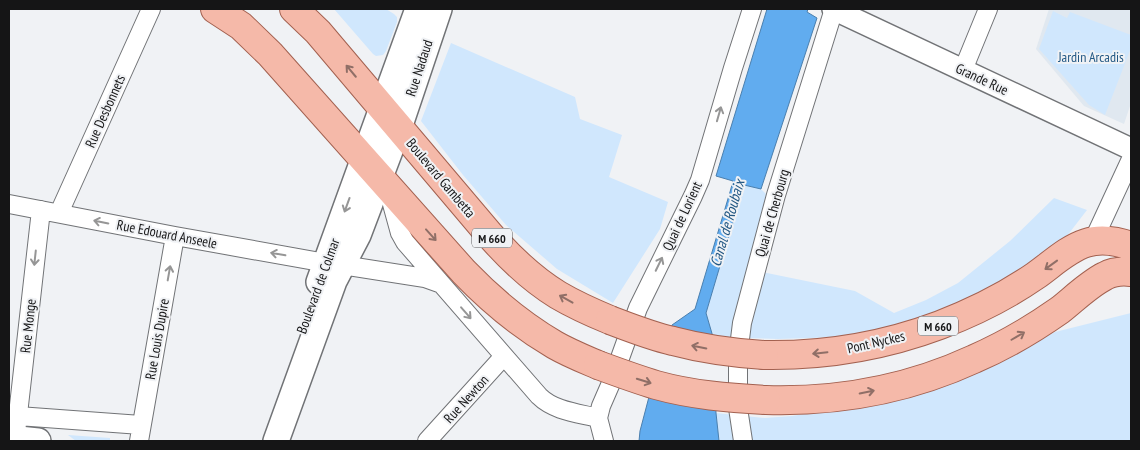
<svg xmlns="http://www.w3.org/2000/svg" width="1140" height="450" viewBox="0 0 1140 450" font-family="'PT Sans Narrow',sans-serif">
<style>
.built{fill:#e0e8f0}
.green{fill:#d0e7fd}
.water{fill:#61acef;stroke:#4a7fae}
.pier{fill:#f0f2f5}
.lines{fill:none;stroke-linecap:round;stroke-linejoin:round}
.minor-casing{stroke:#717376;stroke-width:20}
.tertiary-casing{stroke:#717376;stroke-width:24}
.secondary-casing{stroke:#717376;stroke-width:28}
.primary-casing{stroke:#a36150;stroke-width:30}
.minor{stroke:#fff;stroke-width:18}
.tertiary{stroke:#fff;stroke-width:21}
.secondary{stroke:#fff;stroke-width:25}
.primary{stroke:#f5b9a9;stroke-width:28}
.primary-bridge-casing{stroke:#a36150;stroke-width:30;stroke-linecap:butt}
.primary-bridge{stroke:#f5b9a9;stroke-width:28}
.oneway{stroke:#906f67}
.oneway2{stroke:#969696}
.labels{text-anchor:middle;dominant-baseline:central;stroke-width:4;stroke-linejoin:round;paint-order:stroke}
.shield{fill:#f0f2f5;stroke:#575759;stroke-width:1}
.shield-label{font-size:12px;font-weight:bold;fill:#151516}
.park-label{font-size:14px;fill:#235884;stroke:#f0f2f5}
.street-label{font-size:14px;fill:#151516;stroke:#f0f2f5}
.water-label{font-size:15px;font-style:italic;fill:#225783;stroke:#f0f2f5}
</style>
<rect width="100%" height="100%" fill="#f0f2f5"/>
<path class="built" d="M1049,9H1131V103L1124,124L1084,106L1036,49Z"/>
<path class="green" d="M334,9H386L394,14L397,17V22L386,51L383,55L376,56L373,54Z
M1053,11L1067,18L1070,12L1131,35V48L1105,115L1089,105L1039,49Z
M451,43L575,97L580,119L622,135L609,177L668,202L660,229L613,303L557,269L506,225L463,175L421,121Z
M744,185L761,189L766,194L748,269L855,291L894,313L926,300L958,283L1010,241L1054,198L1087,210L1067,236L1020,275L921,323L842,337L778,339L713,337L706,313Z
M1131,313V441H719L716,413L765,418L792,416L873,403L1018,352L1055,332Z
M68,435L110,438V441H76Z"/>
<path class="water" d="M767,9H808L807,12L817,18L761,189L744,185L706,313L713,337L716,413L719,441H639L640,431L650,393L672,325L695,309L730,192L733,181L716,176Z"/>
<path class="pier" d="M668,327L716,338L718,408L648,394Z"/>
<g class="lines">
<defs>
<path id="minor" d="M963,70L988,9
M389,193L400,233L405,242L539,396C554,411 578,413 598,418
M9,204L175,236L326,263
M59,213L151,9
M1093,241L1131,159
M342,265L425,278L439,283
M18,416L141,425
M598,418L601,406L611,383L638,308L693,196L700,180L733,68L752,9
M598,418L604,441
M15,441L41,210
M139,441L175,236
M427,441L504,356
M743,441L738,408V355L742,323L776,195L834,9"/>
<path id="tertiary" d="M833,9L1131,149"/>
<path id="secondary" d="M319,282L418,9
M9,438L38,441
M276,441L334,281L358,235L402,119L439,9"/>
<path id="primary" d="M215,9L241,26L270,54L464,272C491,300 521,325 555,345C569,353 584,359 598,365
M294,9L318,32L489,234C509,257 532,279 558,295C575,305 593,313 610,320
M764,355C824,356 884,346 940,325C974,312 1006,296 1035,276C1051,265 1067,249 1086,243C1101,238 1117,241 1131,246
M766,400C837,402 909,389 974,359C1004,346 1033,329 1060,310C1074,299 1089,284 1105,276C1114,271 1122,271 1131,272"/>
</defs>
<use href="#minor" class="minor-casing"/>
<use href="#tertiary" class="tertiary-casing"/>
<use href="#secondary" class="secondary-casing"/>
<use href="#primary" class="primary-casing"/>
<use href="#minor" class="minor"/>
<use href="#tertiary" class="tertiary"/>
<use href="#secondary" class="secondary"/>
<use href="#primary" class="primary"/>
<defs>
<path id="primary-bridge" d="M610,320C631,328 651,336 673,341C703,349 733,353 764,355
M598,365C617,372 636,379 656,385C692,395 729,398 766,400"/>
</defs>
<use href="#primary-bridge" class="primary-bridge-casing"/>
<use href="#primary-bridge" class="primary-bridge"/>
</g>
<defs><path id="oneway-shaft" d="M-6 0H5M1.5-3L5.5 0L1.5 3" fill="none" stroke-width="1.6" stroke-linecap="round" stroke-linejoin="round" transform="scale(1.25)"/></defs>
<g class="oneway">
<use href="#oneway-shaft" transform="translate(351 71) rotate(-130)"/>
<use href="#oneway-shaft" transform="translate(431 235) rotate(48)"/>
<use href="#oneway-shaft" transform="translate(1051 265) rotate(144)"/>
<use href="#oneway-shaft" transform="translate(566 299) rotate(-151)"/>
<use href="#oneway-shaft" transform="translate(1018 336) rotate(-30)"/>
<use href="#oneway-shaft" transform="translate(699 347) rotate(-169)"/>
<use href="#oneway-shaft" transform="translate(820 353) rotate(174)"/>
<use href="#oneway-shaft" transform="translate(644 381) rotate(17)"/>
<use href="#oneway-shaft" transform="translate(867 392) rotate(-12)"/>
</g>
<g class="oneway2">
<use href="#oneway-shaft" transform="translate(719 114) rotate(-74)"/>
<use href="#oneway-shaft" transform="translate(347 205) rotate(110)"/>
<use href="#oneway-shaft" transform="translate(101 222) rotate(-169)"/>
<use href="#oneway-shaft" transform="translate(278 254) rotate(-170)"/>
<use href="#oneway-shaft" transform="translate(35 258) rotate(96)"/>
<use href="#oneway-shaft" transform="translate(659 264) rotate(-64)"/>
<use href="#oneway-shaft" transform="translate(169 273) rotate(-80)"/>
<use href="#oneway-shaft" transform="translate(466 313) rotate(49)"/>
</g>
<g class="labels">
<g class="shield">
<rect x="472" y="228.5" width="40" height="19" rx="4"/>
<rect x="918" y="316.5" width="40" height="19" rx="4"/>
</g>
<g class="shield-label">
<text x="492" y="238">M 660</text>
<text x="938" y="326">M 660</text>
</g>
<g class="park-label">
<text x="1091" y="57">Jardin Arcadis</text>
</g>
<g class="street-label">
<text transform="translate(419 68) rotate(-72)">Rue Nadaud</text>
<text transform="translate(982 79) rotate(25)">Grande Rue</text>
<text transform="translate(105 111) rotate(-66)">Rue Desbonnets</text>
<text transform="translate(441 178) rotate(50)">Boulevard Gambetta</text>
<text transform="translate(772 213) rotate(-74)">Quai de Cherbourg</text>
<text transform="translate(682 216) rotate(-65)">Quai de Lorient</text>
<text transform="translate(167 234) rotate(11)">Rue Edouard Anseele</text>
<text transform="translate(318 286) rotate(-70)">Boulevard de Colmar</text>
<text transform="translate(28 326) rotate(-84)">Rue Monge</text>
<text transform="translate(157 339) rotate(-80)">Rue Louis Dupire</text>
<text transform="translate(876 342) rotate(-13)">Pont Nyckes</text>
<text transform="translate(466 399) rotate(-48)">Rue Newton</text>
</g>
<g class="water-label">
<text transform="translate(727 223) rotate(-74)">Canal de Roubaix</text>
</g>
</g>
<rect width="1140" height="450" fill="none" stroke="#151516" stroke-width="20"/>
</svg>
